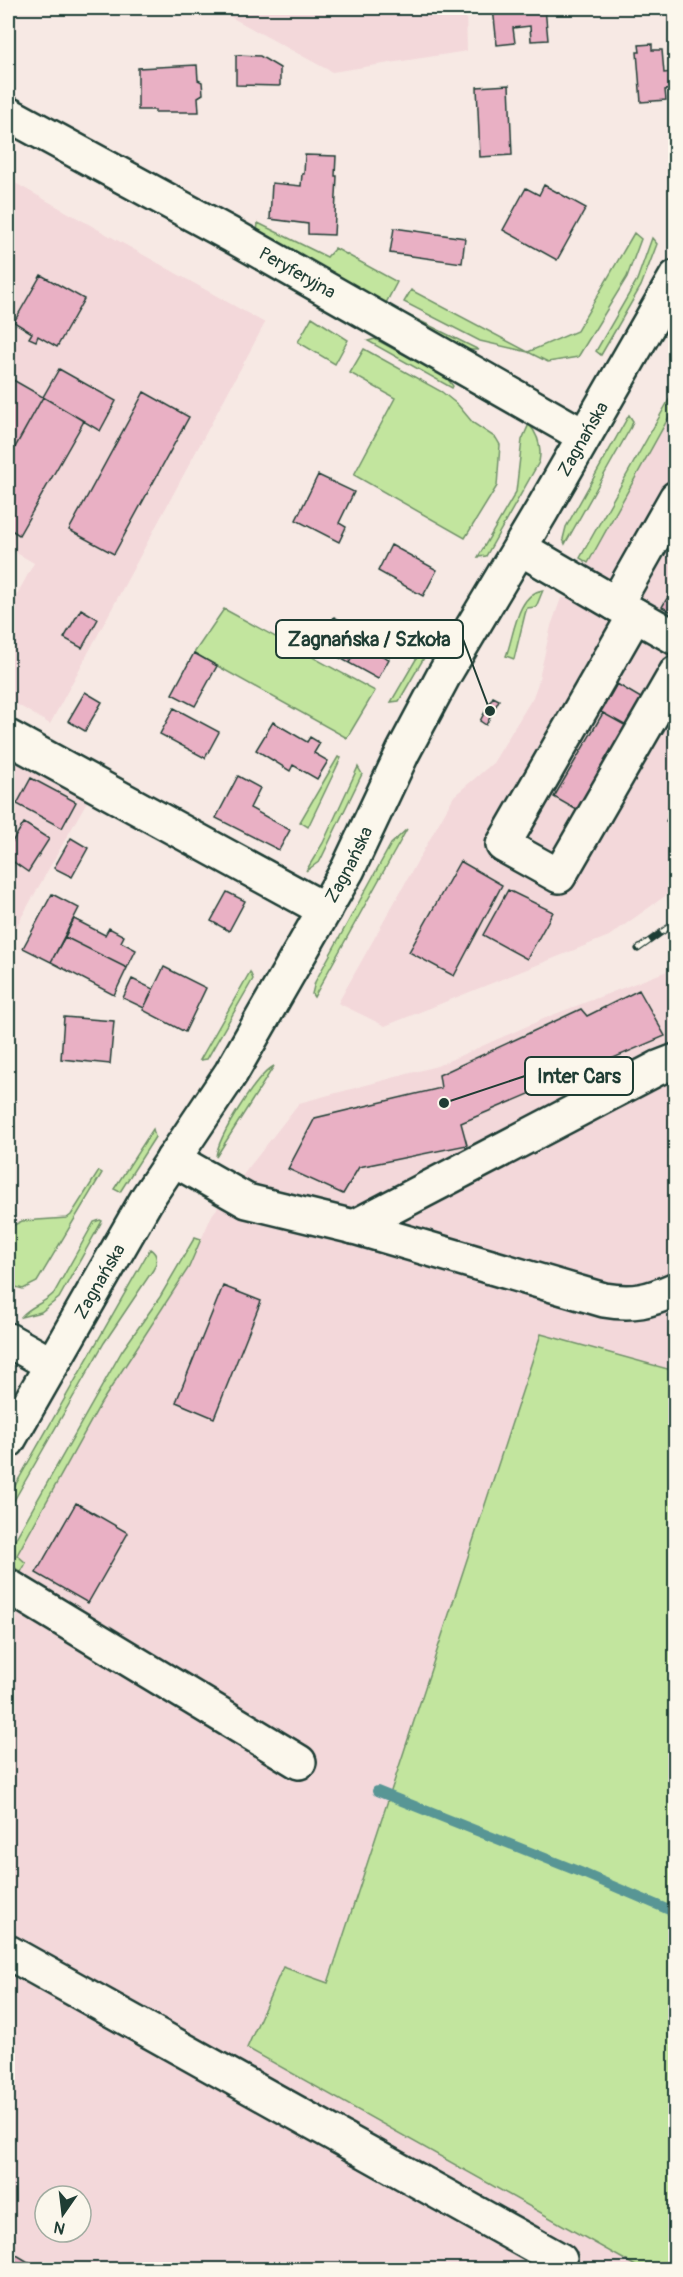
<svg xmlns="http://www.w3.org/2000/svg" width="683" height="2277" viewBox="0 0 683 2277" font-family="Pangolin,sans-serif">
<style>
.built{fill:#f3d8da;fill-rule:evenodd}
.green{fill:#c2e59e;stroke:#709169;stroke-width:1.5}
.lines{fill:none;stroke-linecap:round;stroke-linejoin:round}
.stream{stroke:#599695;stroke-width:10}
.building{fill:#e9b0c4;stroke:#1f3d34;stroke-width:1.5}
.minor-casing{stroke:#1f3d34;stroke-width:38}
.minor{stroke:#fbf7ec;stroke-width:33}
.rail-casing{stroke:#1f3d34;stroke-width:7}
.rail{stroke:#fbf7ec;stroke-width:4.5;stroke-dasharray:14;stroke-linecap:butt}
.labels{text-anchor:middle;dominant-baseline:central;stroke-width:4.5;stroke-linejoin:round;paint-order:stroke}
.street-label{font-size:18px;fill:#1f3d34;stroke:#fbf7ec}
.leader{fill:none;stroke:#1f3d34;stroke-width:2}
.callout-dot{fill:#1f3d34;stroke:#fbf7ec;stroke-width:2}
.callout{fill:#fbf7ec;stroke:#1f3d34;stroke-width:2}
.callout-label{font-size:20px;text-anchor:middle;font-weight:bold;fill:#1f3d34}
</style>
<rect width="100%" height="100%" fill="#f7e9e4"/>
<filter id="ink" filterUnits="userSpaceOnUse"><feTurbulence type="fractalNoise" baseFrequency=".0167" numOctaves="2"/><feDisplacementMap in="SourceGraphic" scale="12" xChannelSelector="R" yChannelSelector="G"/><feConvolveMatrix kernelMatrix="1 2 1 2 8 2 1 2 1" color-interpolation-filters="sRGB"/></filter>
<g filter="url(#ink)">
<path class="built" d="M214,8H466L467,51L332,72Z
M8,179L265,323L50,724L8,699V611L34,563L8,548Z
M675,406V889L609,936L385,1026L338,1003L454,796L493,763L533,697L538,683L551,626L561,598H567L577,583Z
M8,750L90,796L8,941Z
M675,968V1371L541,1335L327,1983L247,2048L641,2269H8V1594L26,1563L17,1555L101,1403L189,1267L212,1215L299,1103L437,1066L550,1016ZM45,2196H81V2232H45Z"/>
<path class="green" d="M258,223L327,257L335,248L397,282L386,303L379,305L257,232Z
M634,233L641,239L627,277L578,357L548,362L528,352L480,341L404,302L411,290L528,352L577,331Z
M652,238L657,244L641,286L601,355L596,351L637,280Z
M400,311L479,350H462L402,317Z
M312,317L348,340L335,364L298,342Z
M375,339L446,377L453,386L452,388L368,341Z
M364,349L442,392L458,405L473,423L496,438L500,445L497,486L465,538L354,475L395,398L350,373Z
M675,389V406L588,563L580,558Z
M629,415L633,421L631,427L565,544L563,539L566,527Z
M529,424C538,435 542,448 539,462L486,556L478,557L516,492L522,440Z
M543,590L536,607L527,608L525,614L514,659L506,656C514,637 516,594 543,590Z
M224,609L375,691L347,738L194,653Z
M429,637L432,644L399,701L391,702Z
M338,757L341,758L308,827L300,822Z
M358,767L362,774L320,861L306,871L323,843Z
M407,829L314,997L312,994L315,982L391,844Z
M250,972L253,979L207,1059L200,1060Z
M274,1066L216,1157C218,1137 256,1076 274,1066Z
M153,1129L155,1137L120,1192L114,1189Z
M99,1171L102,1173L37,1282L23,1289L8,1285V1228L22,1221L67,1218L71,1215Z
M100,1220L102,1221L59,1298L41,1312L21,1317C31,1305 44,1304 54,1293L94,1222Z
M195,1237L201,1239L189,1267L101,1403L17,1555L26,1563L21,1572L8,1563V1552L122,1351L160,1297Z
M150,1249C158,1254 158,1263 153,1270L104,1343L8,1511V1498Z
M541,1334L675,1371V2269H641L247,2048L283,1967L328,1983Z"/>
<g class="lines">
<path class="stream" d="M377,1791L585,1874L676,1913"/>
</g>
<path class="building" d="M493,8H545L548,40L531,41L530,26L513,28L515,43L497,45Z
M652,44V50H662L664,73L672,72L674,89L665,90L666,100L641,102L637,52H640L639,45Z
M236,55L260,56L280,68V86L236,85Z
M197,65L198,80L202,82L203,94L198,97L199,112H155V110H138V68Z
M509,85L512,155L480,157L477,87Z
M305,155L336,156L335,176H337L334,235L308,234V224L270,219L272,183L301,186L302,174H304Z
M544,185L586,208L557,260L503,230L526,188L539,195Z
M394,228L465,238L462,263L390,253Z
M41,275L84,299L57,347L38,336L36,341L29,338L32,333L14,322Z
M59,369L116,401L100,431L43,397Z
M8,377L43,397L8,460Z
M144,392L189,417L114,554L69,530Z
M43,397L84,421L19,535L8,528V460Z
M318,475L354,492L339,523L346,527L339,542L296,520Z
M391,545L437,570L423,596L378,571Z
M676,583V614L662,607Z
M81,609L98,619L82,648L64,638Z
M334,617L365,634L349,663L318,646Z
M365,634L377,640L372,651L389,659L378,679L349,663Z
M194,653L217,666L195,706L172,694Z
M617,684L646,701L630,728L601,712Z
M85,692L102,702L85,731L68,721Z
M493,697L499,700L486,725L480,721Z
M174,708L219,732L205,758L160,734Z
M603,713L630,728L582,813L554,797Z
M273,722L307,742L310,737L320,743L314,753L328,761L317,779L293,765L290,771L256,750Z
M238,776L260,788L250,808L290,830L279,850L216,818Z
M31,778L76,802L62,828L17,804Z
M676,804V826L666,821Z
M24,823L49,839L28,872L8,858V848Z
M71,838L88,848L72,877L54,868Z
M460,861L502,885L454,976L409,952Z
M508,890L553,912L527,959L483,935Z
M227,892L245,901L229,931L211,921Z
M52,894L79,908L51,962L23,948Z
M74,919L105,935L109,928L124,936L121,942L136,950L127,968L65,937Z
M65,937L127,968L114,995L51,962Z
M164,967L206,988L185,1032L143,1010Z
M132,979L153,989L144,1008L123,998Z
M639,990L665,1036L461,1123L467,1145L359,1167L343,1194L288,1169L315,1118L441,1088L439,1075L581,1009L587,1016Z
M64,1017L114,1021L110,1064L61,1059Z
M676,1126V1159L669,1158Z
M223,1286L261,1301L214,1418L176,1402Z
M76,1503L128,1533L88,1603L36,1573Z
M8,2250L42,2270H8Z"/>
<g class="lines">
<defs>
<g id="minor">
<path id="s1" d="M8,114L231,235L584,436"/>
<path d="M520,548L616,604L676,498"/>
<path d="M616,604L676,638"/>
<path d="M635,615L503,845L559,876L676,673"/>
<path d="M8,737L325,910"/>
<path d="M173,1159L247,1201L354,1227L604,1300C633,1305 649,1301 676,1289"/>
<path d="M354,1227L658,1068L676,1061"/>
<path d="M8,1340L51,1364"/>
<path id="s2" d="M8,1441L148,1197L231,1073L348,869L403,752L444,675L541,512L676,277"/>
<path d="M8,1586L299,1762"/>
<path d="M8,1952L560,2260L555,2270"/>
</g>
</defs>
<use href="#minor" class="minor-casing"/>
<use href="#minor" class="minor"/>
<defs>
<path id="rail" d="M638,949L676,922"/>
</defs>
<use href="#rail" class="rail-casing"/>
<use href="#rail" class="rail"/>
</g>
</g>
<g class="labels">
<g class="street-label">
<text stroke="none"><textPath href="#s1" startOffset="330">Peryferyjna</textPath></text>
<text stroke="none"><textPath href="#s2" startOffset="1156">Zagnańska</textPath></text>
<text stroke="none"><textPath href="#s2" startOffset="670">Zagnańska</textPath></text>
<text stroke="none"><textPath href="#s2" startOffset="184">Zagnańska</textPath></text>
</g>
</g>
<path class="leader" d="M490 711L463 639M444 1103L525 1076"/>
<g class="callout-dot">
<circle cx="490" cy="711" r="6"/>
<circle cx="444" cy="1103" r="6"/>
</g>
<g class="callout">
<rect x="276" y="620" width="187" height="38" rx="6"/>
<rect x="525" y="1057" width="108" height="38" rx="6"/>
</g>
<g class="callout-label">
<text x="369" y="646">Zagnańska / Szkoła</text>
<text x="579" y="1083">Inter Cars</text>
</g>
<rect width="683" height="2277" fill="none" stroke="#fbf7ec" stroke-width="30"/>
<rect x="15" y="15" width="653" height="2247" fill="none" stroke="#1f3d34" stroke-width="2" filter="url(#ink)"/>
<g transform="translate(63 2214) rotate(194)"><circle r="28" fill="#fbf7ec" stroke="#a3ada2" stroke-width="1.5"/>
<path d="M0-4.5L10 22L0 15L-10 22Z" fill="#1f3d34"/>
<text y="-9" font-size="16" font-weight="bold" text-anchor="middle" fill="#1f3d34">N</text>
</g>
</svg>
